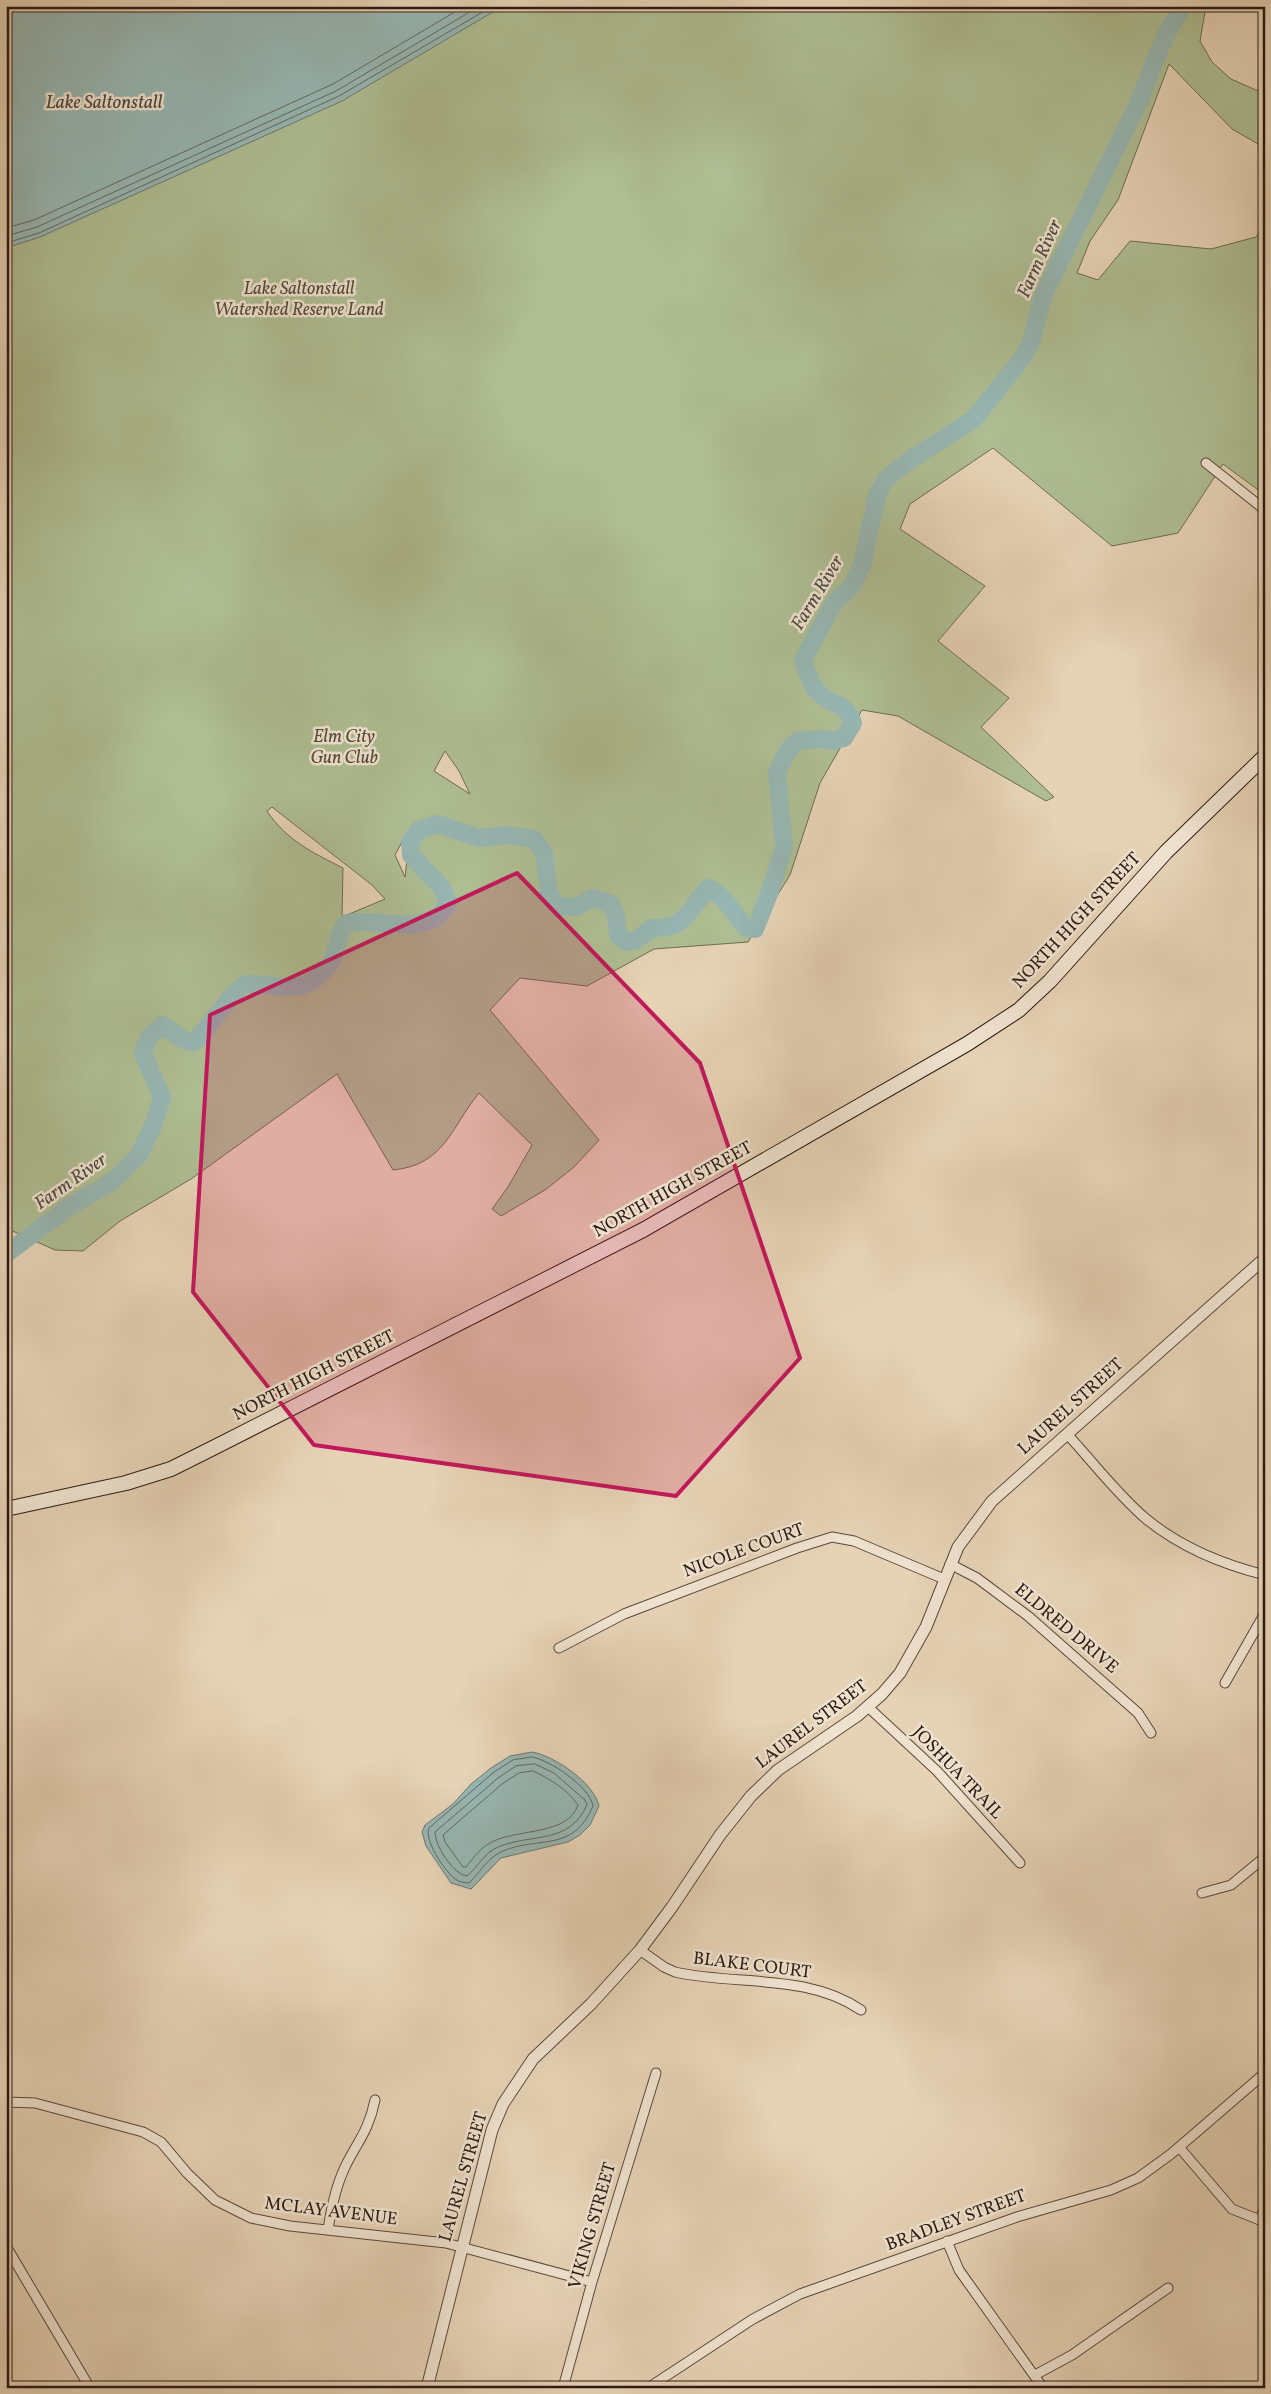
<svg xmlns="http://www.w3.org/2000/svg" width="1271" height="2394" viewBox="0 0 1271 2394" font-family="Vollkorn,serif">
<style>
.green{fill:#aebd92;stroke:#6d6c52;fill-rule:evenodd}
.water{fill:#97b6b2;stroke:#6c7872}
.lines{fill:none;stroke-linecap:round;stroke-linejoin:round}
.shore{stroke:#626862;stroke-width:1}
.river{stroke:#97b6b2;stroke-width:18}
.minor-casing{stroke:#5a483c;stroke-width:11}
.tertiary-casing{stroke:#5a483c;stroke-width:13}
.secondary-casing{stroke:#2c1a13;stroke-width:16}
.minor{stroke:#efe2cf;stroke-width:9}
.tertiary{stroke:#efe2cf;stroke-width:11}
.secondary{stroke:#efe2cf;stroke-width:14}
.marked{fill:#c2185b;fill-opacity:0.2;stroke:#c2185b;stroke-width:4;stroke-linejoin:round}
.labels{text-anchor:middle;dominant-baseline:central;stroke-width:5;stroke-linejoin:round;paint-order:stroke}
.park-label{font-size:18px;font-style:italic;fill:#534b39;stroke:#efe2cf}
.street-label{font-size:18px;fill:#2c1a13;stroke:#efe2cf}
.water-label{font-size:19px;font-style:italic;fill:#4c4943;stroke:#efe2cf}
</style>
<rect width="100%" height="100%" fill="#e6d2b5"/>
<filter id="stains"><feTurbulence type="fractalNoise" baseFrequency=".004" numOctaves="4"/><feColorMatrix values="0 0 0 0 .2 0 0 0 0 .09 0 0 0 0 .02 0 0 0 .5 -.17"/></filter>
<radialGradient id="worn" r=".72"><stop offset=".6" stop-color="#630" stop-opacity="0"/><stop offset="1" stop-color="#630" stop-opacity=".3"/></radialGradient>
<path class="green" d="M6,6H1206L1200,41L1212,62L1231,79L1265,94V148L1232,129L1169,64L1118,200L1090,241L1077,273L1098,280L1130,241L1211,249L1256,237L1265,224V488L1261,492L1223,464L1178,533L1112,546L993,448L910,504L900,529L985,586L938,641L1009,698L981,727L1054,797L1046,801L898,716L862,710L820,783L790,875L748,942L654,949L587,986L520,978L490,1010L599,1140L574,1167L545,1190L501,1216L492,1209L508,1187L532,1145L479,1093C451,1127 445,1165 393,1170L337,1074L191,1179L120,1221L83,1251L55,1250L6,1228ZM445,751L459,771L470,794L434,771ZM272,807L372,885L385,899L342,917L343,868C313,853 286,840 267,811ZM403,840L407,859L405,877L395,855Z"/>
<path class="water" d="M6,6H503L342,101L40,237L6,248Z
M532,1752C555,1756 594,1783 599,1806L590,1825L580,1835L568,1842L501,1858L471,1889L451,1883L426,1846L422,1832L425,1825L453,1804L471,1784L491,1768L510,1756Z"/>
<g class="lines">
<path class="shore" d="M6,228L34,220L333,84L465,6
M6,236L37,227L336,91L480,6
M6,243L39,233L339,96L493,6
M532,1757C550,1760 590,1787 593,1806C572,1855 537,1834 499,1853C486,1860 479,1874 469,1883C464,1883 457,1881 454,1878C444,1870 424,1840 429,1828L494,1772L513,1760Z
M535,1764L554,1773L585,1800L587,1805C569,1845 532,1833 498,1847C484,1853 478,1867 467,1876C453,1874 435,1846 435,1832L498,1778L516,1766Z
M533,1771C550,1779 567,1789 578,1805C568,1835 519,1829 494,1841C482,1846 474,1857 466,1867H463L445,1842L443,1835L502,1784L519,1773Z"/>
<path class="river" d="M6,1254L69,1207L113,1181L139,1155L153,1126L162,1097L143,1053L148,1038L162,1025L184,1040L194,1042C205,1032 236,987 244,985C263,980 292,995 312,981C318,977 328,968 331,962C338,950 336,934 347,923C381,917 429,940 448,903L442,888L411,855L410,842L419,830L438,824L479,838L508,835L534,839L544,853L549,892L557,906L576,907L593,898L611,904L616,917L618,935L626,942L636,940L652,928C687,929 688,910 708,888C728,897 732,914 747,928L755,929L771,889L784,846L777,772L789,749L798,741L820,739L832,741L844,738L853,723C845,702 836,707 821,695C811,686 807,672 803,660L834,603L852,586L862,565L877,495L886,479L910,460L974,419L1023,357L1031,342L1044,294L1137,106L1166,34L1183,6"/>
<defs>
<path id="minor" d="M1206,463L1265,510
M1067,1434C1093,1462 1116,1493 1145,1518C1180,1547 1221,1564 1265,1575
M950,1564L977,1578L1028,1616L1138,1713L1151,1733
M559,1648L624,1614L797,1548L832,1537L854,1541L944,1579
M1225,1683L1265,1613
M868,1707L937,1771L1020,1863
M1202,1893L1231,1885L1265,1857
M640,1950L664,1967L675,1972C737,1986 807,1973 861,2010
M6,2102L35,2103L143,2132L161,2142L187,2173L215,2200L251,2218L290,2226L446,2243L592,2282
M1179,2147L1232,2209L1265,2222
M1259,2220L1265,2209
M328,2230C331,2209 336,2186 345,2167C358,2141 369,2130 375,2100
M947,2241L959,2270L1043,2388
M6,2246L90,2388
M1035,2375L1072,2355L1168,2288
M563,2388L592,2282L656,2073
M648,2388L753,2319L800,2294L1017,2217L1111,2190L1138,2178L1171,2154L1265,2073"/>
<path id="tertiary" d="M427,2388L492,2130L503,2104L533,2059L591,2004L640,1950L672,1907L720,1835L751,1796L778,1770L857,1716L882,1694L900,1673L926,1627L958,1547L992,1501L1265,1258"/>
<path id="secondary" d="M6,1509L126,1483L171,1469L211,1449L643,1230L967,1044L1019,1010L1050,981L1166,852L1265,756"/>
</defs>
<use href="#minor" class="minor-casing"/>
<use href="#tertiary" class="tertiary-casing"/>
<use href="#secondary" class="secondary-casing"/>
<use href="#minor" class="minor"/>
<use href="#tertiary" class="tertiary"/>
<use href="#secondary" class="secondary"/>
</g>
<path class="marked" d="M517,873L700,1063L800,1358L676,1496L314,1445L193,1292L210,1015Z"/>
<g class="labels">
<g class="park-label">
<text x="299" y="289">Lake Saltonstall<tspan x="299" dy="21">Watershed Reserve Land</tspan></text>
<text x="344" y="737">Elm City<tspan x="344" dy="21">Gun Club</tspan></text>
</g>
<g class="street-label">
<text transform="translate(1077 921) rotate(-47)">NORTH HIGH STREET</text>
<text transform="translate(673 1190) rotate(-29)">NORTH HIGH STREET</text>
<text transform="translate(314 1376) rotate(-27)">NORTH HIGH STREET</text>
<text transform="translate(1071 1407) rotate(-42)">LAUREL STREET</text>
<text transform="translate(744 1551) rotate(-20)">NICOLE COURT</text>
<text transform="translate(1066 1629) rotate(40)">ELDRED DRIVE</text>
<text transform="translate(812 1725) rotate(-37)">LAUREL STREET</text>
<text transform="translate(957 1773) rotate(46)">JOSHUA TRAIL</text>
<text transform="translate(752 1966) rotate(7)">BLAKE COURT</text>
<text transform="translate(464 2177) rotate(-74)">LAUREL STREET</text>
<text transform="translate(331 2212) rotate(7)">MCLAY AVENUE</text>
<text transform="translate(956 2221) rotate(-20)">BRADLEY STREET</text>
<text transform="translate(593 2226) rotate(-74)">VIKING STREET</text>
</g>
<g class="water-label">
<text x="104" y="103">Lake Saltonstall</text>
<text transform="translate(1040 259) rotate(-66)">Farm River</text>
<text transform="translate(818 593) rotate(-59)">Farm River</text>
<text transform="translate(71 1182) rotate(-35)">Farm River</text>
</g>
</g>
<rect width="1271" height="2394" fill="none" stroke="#e6d2b5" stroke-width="25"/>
<rect x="8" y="8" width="1256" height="2379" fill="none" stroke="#2c1a13" stroke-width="2.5"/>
<rect x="12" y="12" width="1246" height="2369" fill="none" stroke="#2c1a13"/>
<rect width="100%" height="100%" filter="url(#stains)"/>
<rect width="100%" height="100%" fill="url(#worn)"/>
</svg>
